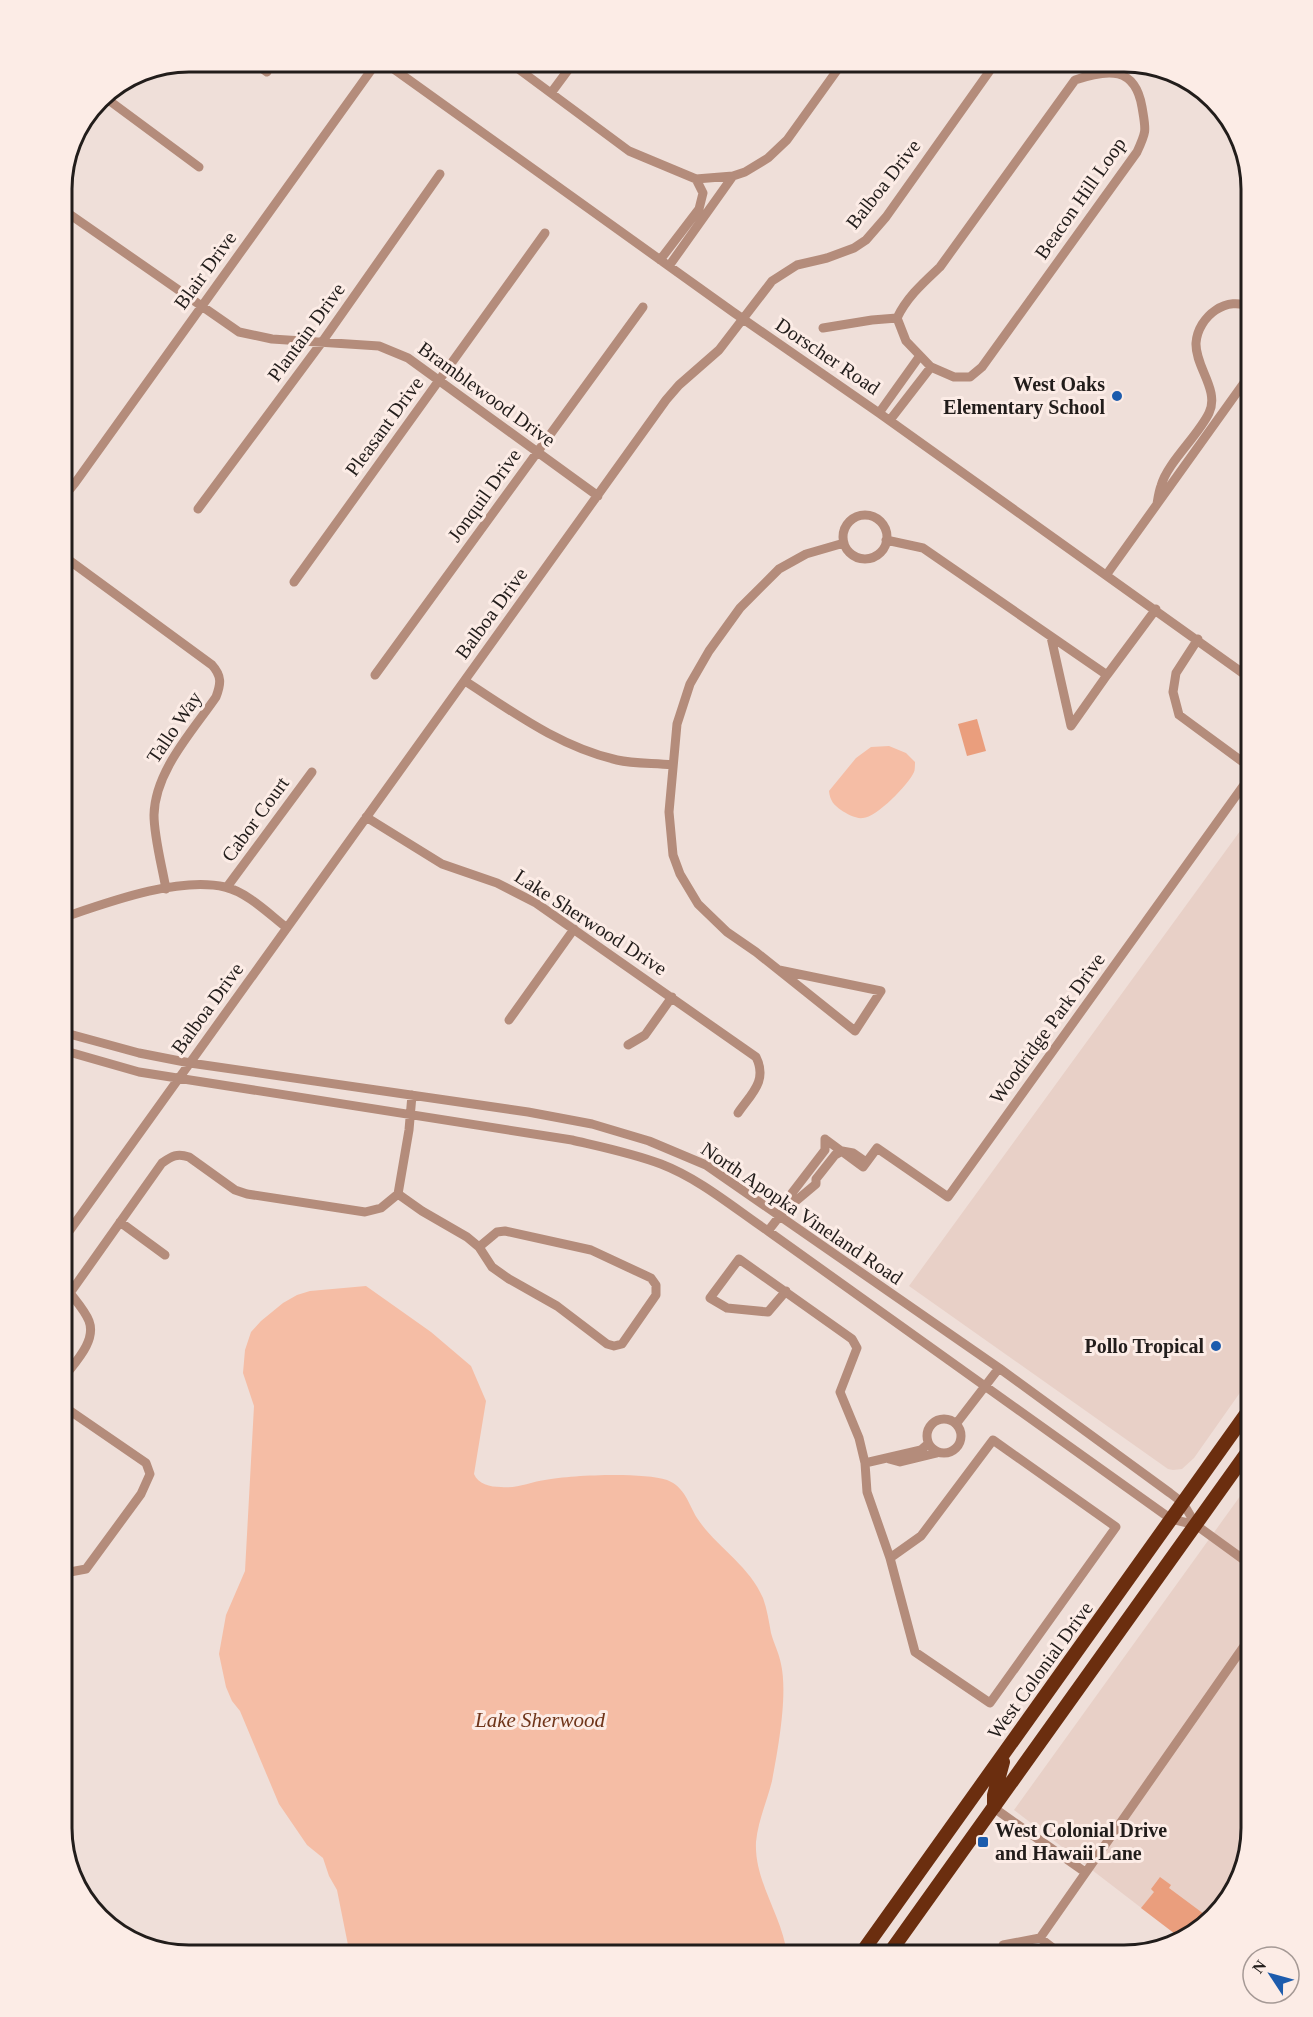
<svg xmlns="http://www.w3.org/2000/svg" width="1313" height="2017" viewBox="0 0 1313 2017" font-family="Georgia,serif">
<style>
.built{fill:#e8d0c7}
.green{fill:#ea9e7d}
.water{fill:#f5bda5}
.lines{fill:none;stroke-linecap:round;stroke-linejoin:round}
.minor{stroke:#b48c7b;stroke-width:9}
.highway{stroke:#6b2e0f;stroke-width:14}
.poi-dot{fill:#1d5cad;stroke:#fcece6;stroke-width:2}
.labels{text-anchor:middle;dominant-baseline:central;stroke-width:6;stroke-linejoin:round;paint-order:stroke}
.street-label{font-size:20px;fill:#221d1b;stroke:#fcece6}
.poi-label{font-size:20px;font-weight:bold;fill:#221d1b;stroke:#fcece6;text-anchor:end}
.water-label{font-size:21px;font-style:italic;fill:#6f351a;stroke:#fcece6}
.rim{fill:none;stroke:#221d1b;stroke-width:3}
</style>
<rect width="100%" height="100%" fill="#efdfd9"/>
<path class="built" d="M1251,816V1377L1194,1458L1182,1469L1173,1470L1168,1469L909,1286Z
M1251,1481V1828L1234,1892L1183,1940L1014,1810Z"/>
<path class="green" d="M977,719L986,751L967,756L958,724Z
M1160,1877L1171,1885L1169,1888L1208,1917L1183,1940L1141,1908L1154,1892L1151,1889Z"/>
<path class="water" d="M889,746L906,753L915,762C915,763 915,771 914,772C909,784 876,818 863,818C856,819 847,814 841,810C834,805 830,801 829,791L856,758L871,747Z
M366,1286L431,1332L471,1366L486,1401L474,1474C478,1484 490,1487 501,1487C516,1489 530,1482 545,1480C572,1475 642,1472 667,1480C685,1487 688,1503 697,1518C716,1547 749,1565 763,1598C767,1609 769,1622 771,1633C774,1644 779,1653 781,1664C788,1695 778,1749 772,1781C767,1801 758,1821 756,1842C754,1882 783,1917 787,1955H350L337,1890L329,1876L323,1858L307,1845L279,1804L240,1711L232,1701L226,1687L219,1654L226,1615L245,1571L254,1406L243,1373L245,1350L251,1332L261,1321L283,1303L297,1295L310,1291Z"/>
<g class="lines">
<path class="minor" d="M253,62L267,72
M384,62L733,312L879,413L1251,679
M509,62L629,151L696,179L733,176L745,172L768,158L787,140L843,62
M551,93L574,62
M103,96L199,167
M62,209L239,332L272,339L379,346L408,358L598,496
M660,260L699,209L703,193L696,179
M669,266L733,176
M823,328L872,320L897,318C907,297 923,283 940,267L1075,80C1108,69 1135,66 1142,107C1146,131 1147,130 1137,152L982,367L970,377H954L931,367L906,341L897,318
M879,413L919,357
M890,420L931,367
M62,499L75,483L377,62
M1157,504C1158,498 1159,491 1161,486C1167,463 1198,436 1209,413C1220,390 1195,367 1196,343C1198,316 1228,294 1251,308
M198,509L322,342L440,174
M843 537a22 22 0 1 1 44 0a22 22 0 1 1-44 0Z
M886,540L923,548L1107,675L1071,726L1051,637
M62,555L212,665C222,676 221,684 216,697C192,732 155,771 154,815C154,837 162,866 166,889
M1107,574L1251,373
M294,582L545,233
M1198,639L1176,673L1173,692L1179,715L1251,768
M375,675L643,307
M1107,675L1156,609
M465,681C513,712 560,747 617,760C634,764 654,763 672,765
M62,702L64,704
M366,817L442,864L497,883L536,903L756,1057C768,1081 751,1094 738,1113
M227,887L312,772
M62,918C106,903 178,876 225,887C247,892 269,914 287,928
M779,970L881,991L855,1031L756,952L727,932L698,904L680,874L673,855L669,812L677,724L690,684L709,651L740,608L779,569L806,554L844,543
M509,1020L574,929
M62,1032L139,1053L190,1063L528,1112L592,1124L649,1141L706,1165L999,1368L1170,1493L1183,1503L1196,1525
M628,1045L645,1035L672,997
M62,1050L139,1072L572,1140C602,1147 632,1153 661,1164C700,1179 734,1208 768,1231L1171,1519L1196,1525L1251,1565
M825,1139L863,1167L877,1148L948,1197L1251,775
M398,1194L422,1211L467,1237L479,1247L492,1267L509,1279L557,1306L607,1344L614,1346L622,1344L656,1295V1285L651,1278L591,1250L505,1231L497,1232L479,1247
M789,1204L797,1200L816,1184V1179L835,1155L842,1151L853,1153L866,1162
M120,1222L165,1255
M768,1231L789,1204L792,1193L825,1150V1139
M62,1241L666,400L679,385L719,350L772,281L797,265L827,258L854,248L866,240L886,217L996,62
M786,1291L768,1312L727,1308L710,1298L739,1259L852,1339L857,1348L840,1392L859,1438L865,1463L867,1492L890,1558
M62,1380C73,1364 97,1342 89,1321C85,1311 76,1301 70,1293L162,1163C172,1156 177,1153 189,1157L235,1190L247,1194L365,1212L381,1208L398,1194L409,1130L412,1095
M927 1436a17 17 0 1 1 34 0a17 17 0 1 1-34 0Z
M956,1424L999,1368
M993,1440L1116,1527L990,1703L915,1652L890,1558L921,1536Z
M889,1459L900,1462L937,1453
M865,1463L921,1450L928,1444
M62,1568L70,1572L86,1569L141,1494L150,1474L146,1463L63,1406L62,1403
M994,1808L1085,1872
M1040,1938L1062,1955
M1001,1955L1003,1945L1040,1938L1251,1636"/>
<path class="highway" d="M994,1807V1795L1003,1762
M860,1955L1251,1407
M888,1955L1251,1447"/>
</g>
<g class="poi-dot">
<circle cx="1117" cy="396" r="6"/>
<circle cx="1216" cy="1346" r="6"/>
<rect x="977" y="1836" width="12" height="12" rx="3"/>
</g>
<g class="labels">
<g class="street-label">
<text transform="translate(883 184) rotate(-52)">Balboa Drive</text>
<text transform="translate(1080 198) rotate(-55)">Beacon Hill Loop</text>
<text transform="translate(205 270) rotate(-54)">Blair Drive</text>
<text transform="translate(306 332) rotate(-54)">Plantain Drive</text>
<text transform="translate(828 356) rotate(34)">Dorscher Road</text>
<text transform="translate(487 394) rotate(36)">Bramblewood Drive</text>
<text transform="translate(384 426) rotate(-54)">Pleasant Drive</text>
<text transform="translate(484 495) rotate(-54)">Jonquil Drive</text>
<text transform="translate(491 613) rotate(-54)">Balboa Drive</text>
<text transform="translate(174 727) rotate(-56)">Tallo Way</text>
<text transform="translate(255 819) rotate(-54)">Cabor Court</text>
<text transform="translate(591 922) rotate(33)">Lake Sherwood Drive</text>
<text transform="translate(207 1008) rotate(-54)">Balboa Drive</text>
<text transform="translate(1047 1028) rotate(-54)">Woodridge Park Drive</text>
<text transform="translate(802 1213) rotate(34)">North Apopka Vineland Road</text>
<text transform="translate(1040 1670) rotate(-54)">West Colonial Drive</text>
</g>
<g class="poi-label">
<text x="1105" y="384">West Oaks<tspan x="1105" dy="23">Elementary School</tspan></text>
<text x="1204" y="1346">Pollo Tropical</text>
<text x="995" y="1830" text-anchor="start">West Colonial Drive<tspan x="995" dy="23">and Hawaii Lane</tspan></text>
</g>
<g class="water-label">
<text x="540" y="1720">Lake Sherwood</text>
</g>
</g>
<path d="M0 0H1313V2017H0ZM189 72H1124A117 117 0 0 1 1241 189V1828A117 117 0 0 1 1124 1945H189A117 117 0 0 1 72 1828V189A117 117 0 0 1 189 72Z" fill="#fcece6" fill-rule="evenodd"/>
<path class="rim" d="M189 72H1124A117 117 0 0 1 1241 189V1828A117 117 0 0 1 1124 1945H189A117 117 0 0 1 72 1828V189A117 117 0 0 1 189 72Z"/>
<g transform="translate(1271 1975) rotate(306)"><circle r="28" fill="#fcece6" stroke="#a59995" stroke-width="1.5"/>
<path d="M0-4.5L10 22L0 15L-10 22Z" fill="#1d5cad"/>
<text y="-9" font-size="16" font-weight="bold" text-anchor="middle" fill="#221d1b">N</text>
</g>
</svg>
